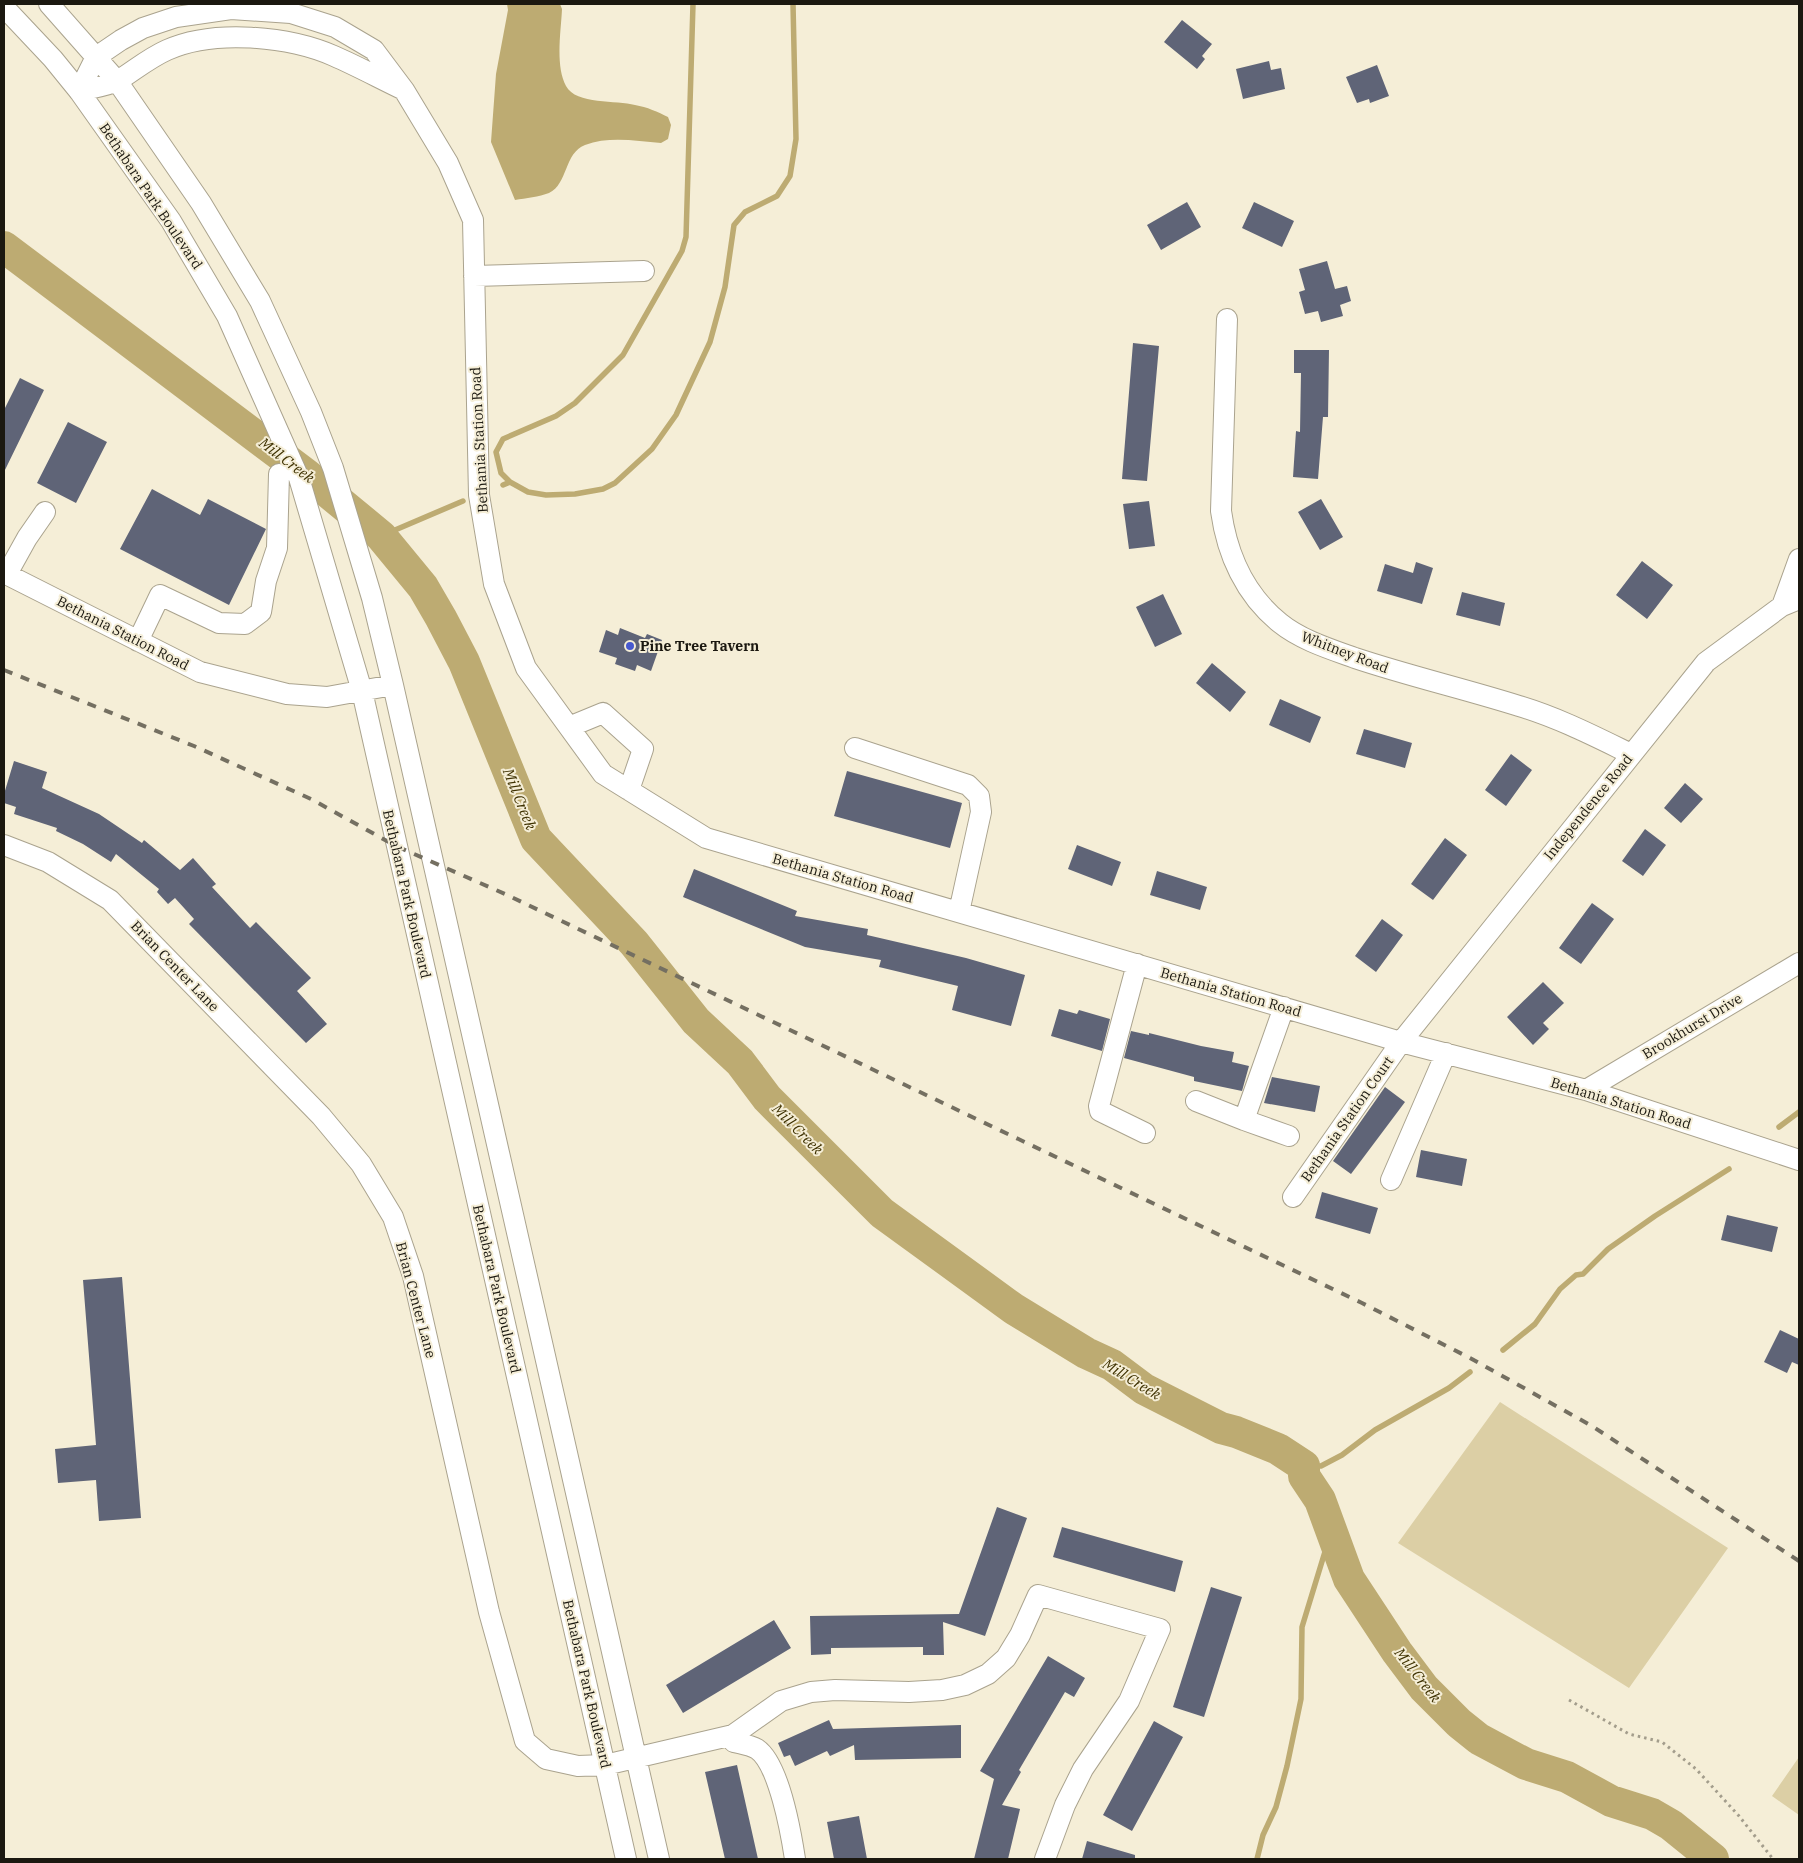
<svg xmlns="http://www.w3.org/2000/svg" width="1803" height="1863" viewBox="0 0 1803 1863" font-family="'IBM Plex Serif',serif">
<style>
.green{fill:#dccfa5}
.water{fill:#bdab72}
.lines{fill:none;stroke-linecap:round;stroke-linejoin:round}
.stream{stroke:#bdab72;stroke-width:5.5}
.river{stroke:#bdab72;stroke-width:32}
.building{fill:#5f6477}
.minor-casing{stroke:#aaa38e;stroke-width:22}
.path{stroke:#a39d8c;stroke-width:3;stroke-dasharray:2.5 4;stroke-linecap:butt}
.minor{stroke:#fff;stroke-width:20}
.rail{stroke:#746f61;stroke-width:4;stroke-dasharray:9 9;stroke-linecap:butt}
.poi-dot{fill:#4759ce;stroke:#f5eed7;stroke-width:2}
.labels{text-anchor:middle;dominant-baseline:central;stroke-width:4;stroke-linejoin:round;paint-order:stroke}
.street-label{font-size:14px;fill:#1b1810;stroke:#f5eed7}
.poi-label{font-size:14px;font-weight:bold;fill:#1b1810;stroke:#f5eed7;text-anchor:start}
.water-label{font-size:15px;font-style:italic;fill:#3e3100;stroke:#f5eed7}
</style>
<rect width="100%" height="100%" fill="#f5eed7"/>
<path class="green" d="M1500,1402L1728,1548L1629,1688L1398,1543Z
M1799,1757V1815L1772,1796Z"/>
<path class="water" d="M507,4H560L562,9C561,32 555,65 566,86C576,105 617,100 635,105C647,107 658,112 668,117L671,125L668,139L661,143C636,141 609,136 585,145C564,153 568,184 549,193C539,197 526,198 515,200L491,142L496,74L508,10Z"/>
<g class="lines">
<path class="stream" d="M693,4L686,237L682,251L623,355L575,403L556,416L503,439L496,452L501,473L510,482L528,492L546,495L575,494L603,489L615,483L652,449L676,415L710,342L725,287L734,225L745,212L777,196L790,176L796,139L793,4
M503,485L510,482
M381,536L463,501
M1779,1127L1799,1112
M1503,1350L1535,1324L1560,1289L1576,1275L1583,1274L1608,1249L1655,1216L1729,1169
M1304,1466H1321L1342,1455L1375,1430L1449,1388L1470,1372
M1257,1859L1263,1835L1276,1807L1287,1766L1301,1699L1302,1627L1331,1532"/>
<path class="river" d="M4,247L307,475L381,536L423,587L441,618L464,662L536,839L634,943L696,1021L740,1062L767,1098L882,1213L1014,1309L1086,1353L1112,1365L1144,1389L1221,1428L1236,1432L1278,1449L1304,1466V1476L1320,1500L1349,1579L1397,1652L1424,1688L1459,1723L1479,1739L1526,1764L1567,1777L1611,1801L1652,1814L1671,1825L1713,1859"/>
</g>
<path class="building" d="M1182,20L1212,44L1202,56L1205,59L1197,69L1164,42Z
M1269,61L1271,70L1281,68L1285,89L1243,99L1236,69Z
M1377,65L1389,96L1370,103L1369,99L1357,103L1346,77Z
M1187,202L1201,227L1161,250L1147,225Z
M1254,202L1294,221L1282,247L1242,228Z
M1327,261L1335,289L1347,286L1351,301L1340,305L1343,316L1321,322L1318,311L1305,314L1299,292L1305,290L1299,269Z
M1133,343L1159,346L1147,481L1122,479Z
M1294,350H1329L1328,417H1323L1318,479L1293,477L1296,431L1300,432L1301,373H1294Z
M20,378L44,390L4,472V410Z
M68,422L107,442L76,503L37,483Z
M152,489L200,515L208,499L266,529L229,605L120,549Z
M1321,499L1343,537L1320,550L1298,512Z
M1149,501L1155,546L1129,549L1123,504Z
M1642,561L1673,585L1647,619L1616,595Z
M1416,562L1433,568L1422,604L1377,591L1385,564L1413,573Z
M1462,592L1505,603L1500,626L1456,615Z
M1163,594L1182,634L1155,647L1136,607Z
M620,628L645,638L647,634L662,640L651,671L637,665L635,671L615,664L617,658L599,652L606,630L618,635Z
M1212,663L1246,692L1230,712L1196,683Z
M1280,699L1321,717L1310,743L1269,725Z
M1364,729L1412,743L1405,768L1356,754Z
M1511,754L1532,770L1506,806L1485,790Z
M14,761L47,772L42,788L99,814L142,843L144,840L180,870L193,858L216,884L212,887L250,928L256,922L311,978L297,991L327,1024L306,1043L189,924L194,919L175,898L168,904L157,892L159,889L116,854L111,862L83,844L56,831L57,828L14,814L16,807L4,803V794Z
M847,771L962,803L950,848L834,816Z
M1685,783L1703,799L1681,823L1664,808Z
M1645,829L1666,845L1643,876L1622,861Z
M1445,838L1467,855L1433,900L1411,884Z
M1077,845L1121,862L1112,886L1068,869Z
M694,869L797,911L795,916L868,929L867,935L966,958L1025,975L1011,1026L952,1010L958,986L879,967L881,960L805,947L683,897Z
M1157,871L1207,887L1200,910L1150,895Z
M1592,903L1614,919L1581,964L1559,948Z
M1382,919L1403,935L1376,972L1355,956Z
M1543,982L1564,1003L1543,1023L1549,1029L1533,1045L1507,1017Z
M1059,1009L1077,1014L1079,1010L1110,1019L1102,1051L1051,1036Z
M1131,1031L1149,1035V1033L1201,1046L1234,1052L1232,1062L1249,1066L1242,1091L1194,1081V1077L1124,1058Z
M1272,1077L1320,1086L1315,1112L1264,1103Z
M1385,1087L1405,1102L1351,1174L1333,1161Z
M1421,1150L1467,1159L1462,1186L1416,1177Z
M1322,1192L1378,1208L1370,1234L1315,1218Z
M1727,1215L1778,1227L1772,1252L1721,1240Z
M122,1277L141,1518L99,1521L96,1480L58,1483L55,1449L96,1445L83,1280Z
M1780,1330L1799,1339V1365L1792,1362L1787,1373L1764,1362Z
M997,1507L1027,1518L985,1636L943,1622L944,1655H923V1647L831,1648V1654L811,1655L810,1616L959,1614Z
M1062,1527L1183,1561L1175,1592L1053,1557Z
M1211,1587L1242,1597L1204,1717L1173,1707Z
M774,1620L791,1648L683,1713L666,1685Z
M1048,1656L1085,1678L1074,1697L1065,1692L1019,1770L1021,1772L1002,1805L1020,1809L1008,1859H974L994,1779L980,1771Z
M829,1720L833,1729L961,1725V1758L855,1760L854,1745L830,1756L827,1751L795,1766L790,1755L784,1757L778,1743Z
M1154,1721L1183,1737L1132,1831L1103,1815Z
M737,1765L758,1859H725L705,1772Z
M859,1816L867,1859H834L827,1822Z
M1087,1841L1135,1855V1859H1082Z"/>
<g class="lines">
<defs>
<path id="minor" d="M49,4L117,81L201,203L260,301L311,412L333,468L372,598L393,685L659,1859
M4,7L53,59L79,91L171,221L227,316L299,478L362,691L626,1859
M79,91L96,57L121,40L143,28L176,17L231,9L291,13L335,27L374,50L404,90L448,163L473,220L479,495L494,584L526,668L603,774L706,838L1401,1042L1586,1090L1799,1160
M79,91C91,88 108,86 119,80C135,70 149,58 167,50C214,29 288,36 334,56C357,66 379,78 402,89
M474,276L644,271
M1227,319L1221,511C1227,554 1245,595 1280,623C1301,640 1330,649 1355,658C1409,676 1465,689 1519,706C1559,718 1594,736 1631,754
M4,573L200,672L287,694L327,697L393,685
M7,574L27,538L45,512
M1782,606L1799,559
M138,641L160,595L219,623L245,624L261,612L266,581L277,548L279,474
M569,727L603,713L643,749L629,790
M855,748L968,785L979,796L981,812L959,912
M4,845L48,862L110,900L321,1116L361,1164L393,1217L413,1276L489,1612L525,1741L546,1759L578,1766L605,1765L733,1735L781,1701L811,1692L835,1690L909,1692L942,1690L965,1685L988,1674L1006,1658L1020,1635L1038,1595L1160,1629L1129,1701L1083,1769L1065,1805L1045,1859
M1137,964L1099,1106L1100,1111L1145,1133
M1284,1007L1244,1120L1289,1136
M1586,1090L1799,963
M1196,1101L1244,1120
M1391,1180L1446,1053
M1293,1197L1401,1042L1706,662L1782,606L1799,599
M733,1735L734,1742C742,1744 750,1745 757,1749C779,1764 791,1833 795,1859"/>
</defs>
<use href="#minor" class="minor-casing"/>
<path class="path" d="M1569,1700L1629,1734L1662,1742L1696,1769L1739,1816L1773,1859"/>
<use href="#minor" class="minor"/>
<path class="rail" d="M4,670L194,746L311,799L396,846L505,894L1362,1303L1470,1358L1592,1426L1799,1561"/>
</g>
<circle class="poi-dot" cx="630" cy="646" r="5"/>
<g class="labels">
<g class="street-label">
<text transform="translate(151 196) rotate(56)">Bethabara Park Boulevard</text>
<text transform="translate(479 440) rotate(-93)">Bethania Station Road</text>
<text transform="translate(123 633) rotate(27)">Bethania Station Road</text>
<text transform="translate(1345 652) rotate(21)">Whitney Road</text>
<text transform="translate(1588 807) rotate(-51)">Independence Road</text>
<text transform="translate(843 878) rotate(16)">Bethania Station Road</text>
<text transform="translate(407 894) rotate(77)">Bethabara Park Boulevard</text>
<text transform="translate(175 966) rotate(46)">Brian Center Lane</text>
<text transform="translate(1231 992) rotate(16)">Bethania Station Road</text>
<text transform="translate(1692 1026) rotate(-31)">Brookhurst Drive</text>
<text transform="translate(1621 1103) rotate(17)">Bethania Station Road</text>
<text transform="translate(1347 1119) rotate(-55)">Bethania Station Court</text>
<text transform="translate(497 1289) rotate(77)">Bethabara Park Boulevard</text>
<text transform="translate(416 1300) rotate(75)">Brian Center Lane</text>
<text transform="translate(587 1684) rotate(77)">Bethabara Park Boulevard</text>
</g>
<g class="poi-label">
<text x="640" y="646">Pine Tree Tavern</text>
</g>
<g class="water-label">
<text transform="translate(287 460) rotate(37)">Mill Creek</text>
<text transform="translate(520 799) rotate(68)">Mill Creek</text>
<text transform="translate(798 1129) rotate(45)">Mill Creek</text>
<text transform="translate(1132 1379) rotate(31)">Mill Creek</text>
<text transform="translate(1418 1675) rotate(52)">Mill Creek</text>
</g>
</g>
<rect width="1803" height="1863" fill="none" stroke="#1b1810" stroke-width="10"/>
</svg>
